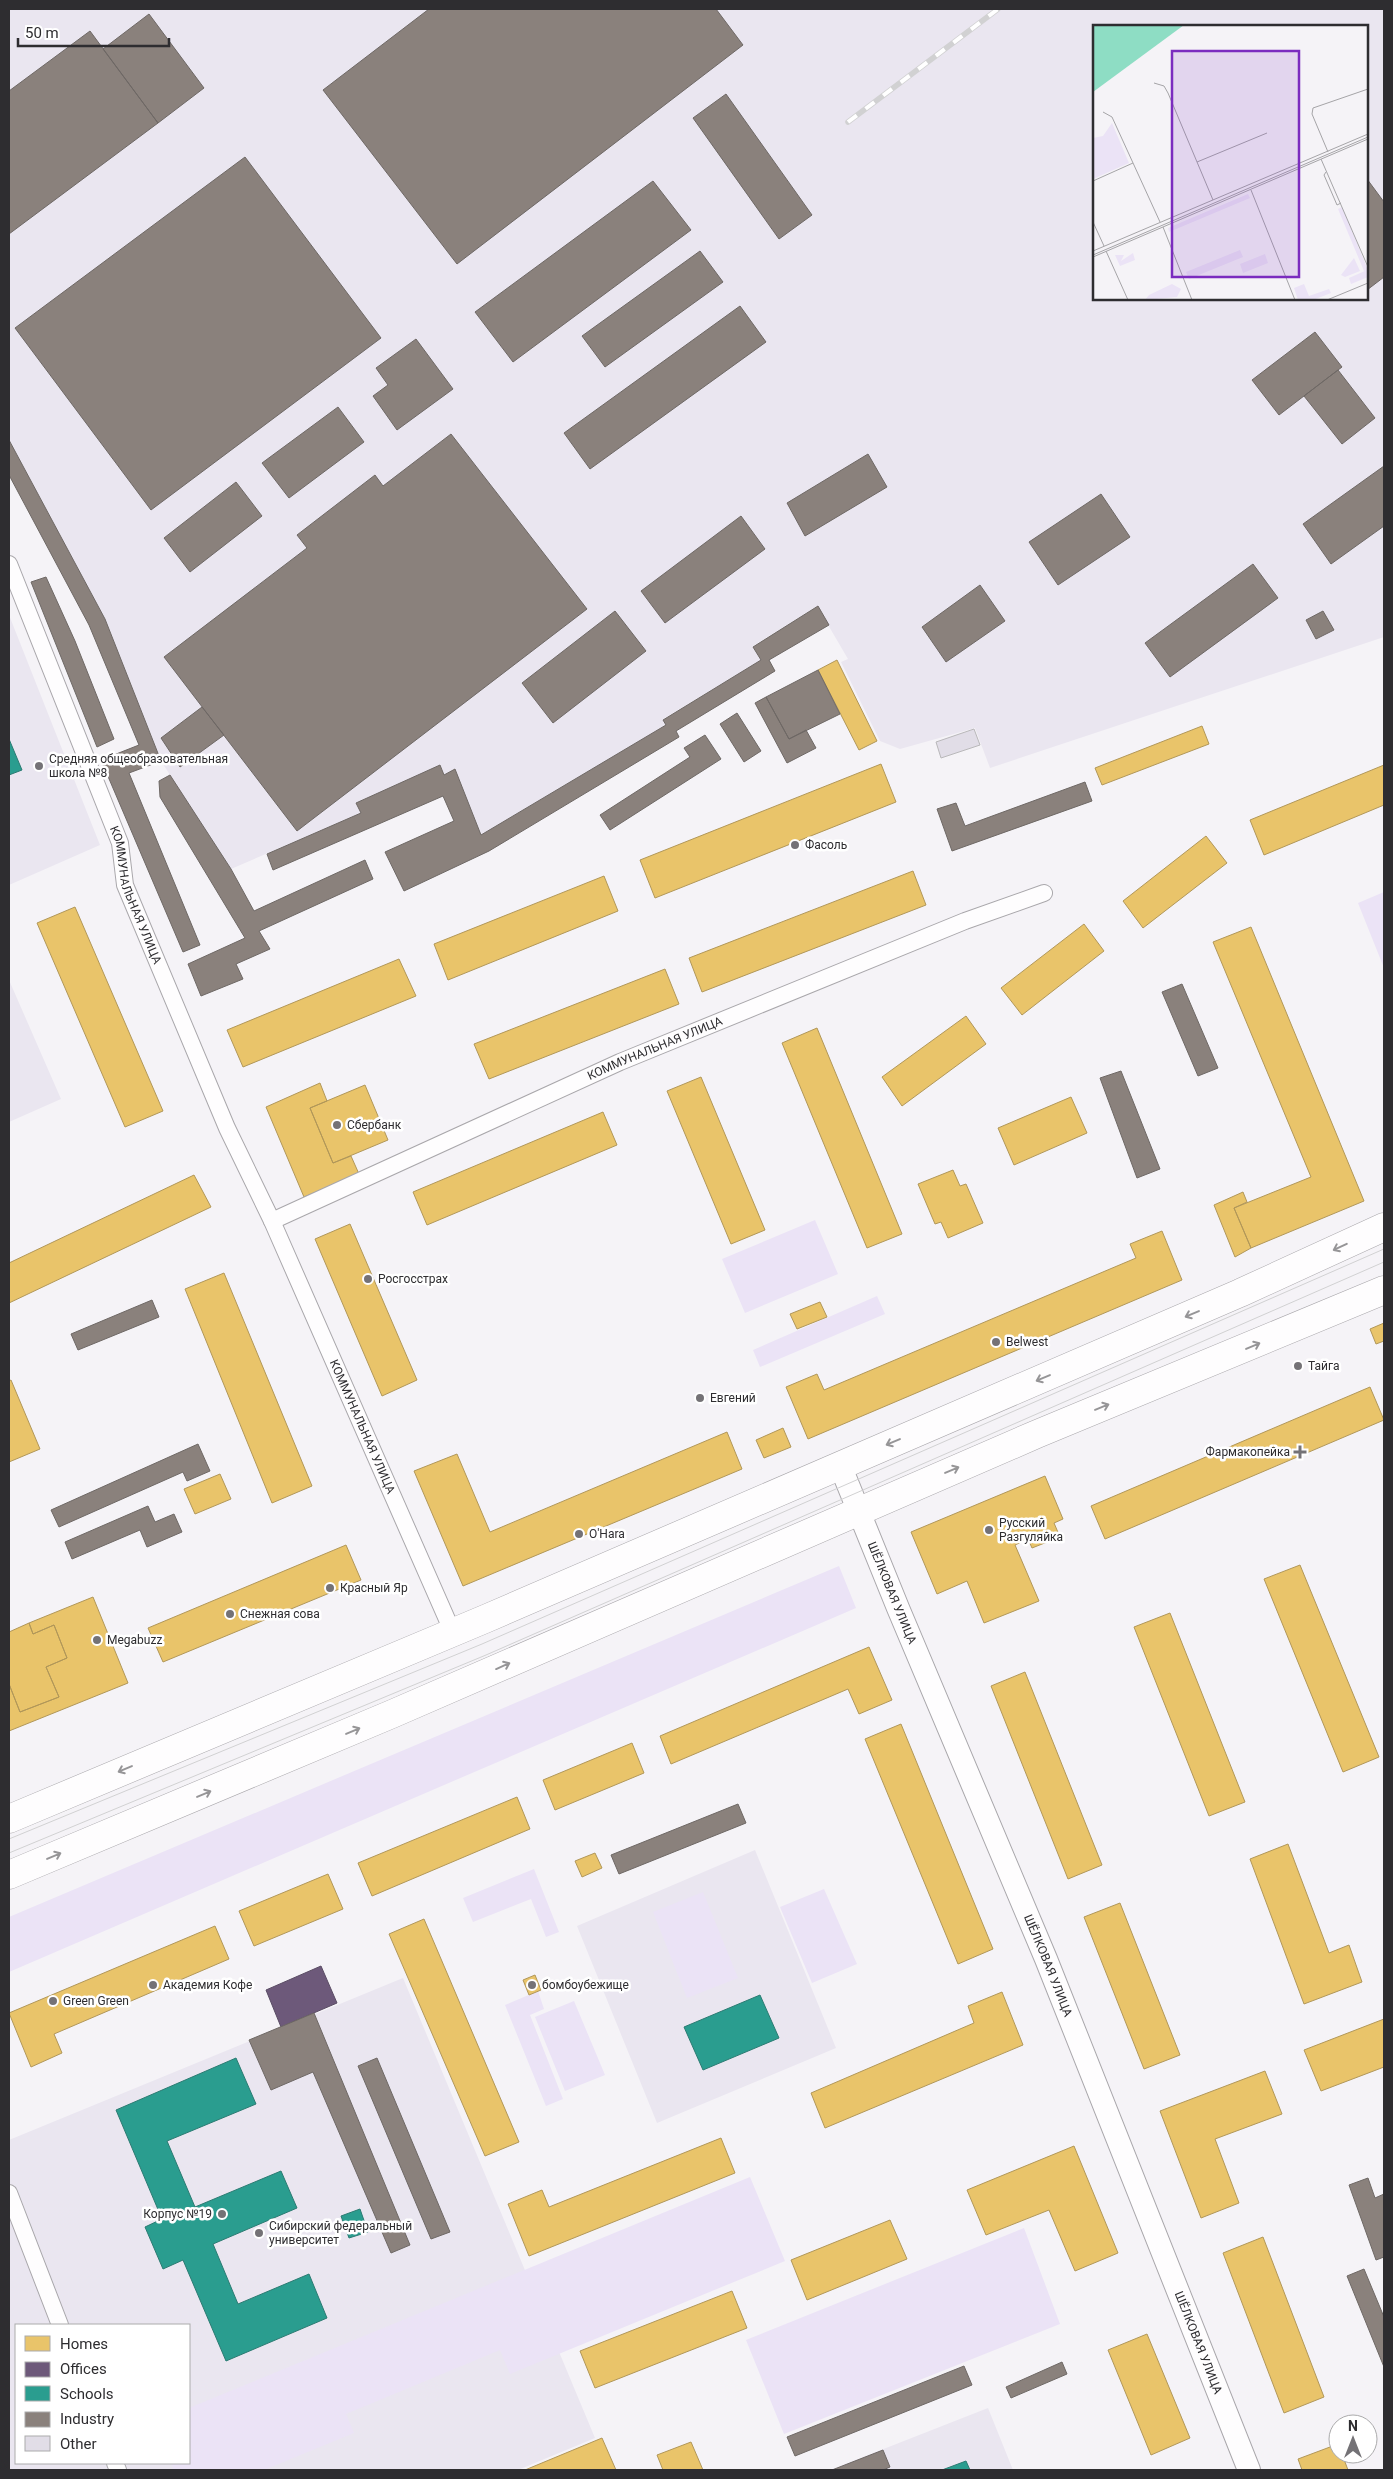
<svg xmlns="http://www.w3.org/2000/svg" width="1393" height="2479" viewBox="0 0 1393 2479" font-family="Roboto,sans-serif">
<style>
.built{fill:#eae6f0;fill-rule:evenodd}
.green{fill:#ebe3f6}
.homes{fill:#e9c46a;stroke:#b19759}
.offices{fill:#6d597a;stroke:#5a4c64}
.schools{fill:#2a9d8f;stroke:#2b7b72}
.industry{fill:#8a817c;stroke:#6e6865}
.building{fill:#e1dde7;stroke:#b9b8ba}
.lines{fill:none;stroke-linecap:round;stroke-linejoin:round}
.street-casing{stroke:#a9a7ab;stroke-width:18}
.secondary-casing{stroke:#a9a7ab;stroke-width:24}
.highway-casing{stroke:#a9a7ab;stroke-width:29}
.street{stroke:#fefdfe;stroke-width:16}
.secondary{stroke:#fefdfe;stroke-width:22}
.highway{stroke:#fefdfe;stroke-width:28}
.tram{stroke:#d1d1d2;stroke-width:1}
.rail-casing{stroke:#d1d1d2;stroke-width:5.5}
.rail{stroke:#fff;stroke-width:4;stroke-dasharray:11;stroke-linecap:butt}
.oneway{stroke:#969597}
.poi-dot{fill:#747276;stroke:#fff;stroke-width:2}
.labels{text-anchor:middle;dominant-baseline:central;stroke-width:5;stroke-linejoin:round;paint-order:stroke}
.poi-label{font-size:12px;fill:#2e2d30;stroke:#fff;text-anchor:start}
.street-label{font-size:12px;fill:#2e2d30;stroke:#fff}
.inset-road{fill:none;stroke:#a5a4a7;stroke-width:1}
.view{fill:#7b2cbf;fill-opacity:0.15;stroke:#7b2cbf;stroke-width:2.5}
.inset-edge{fill:none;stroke:#2e2d30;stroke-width:2.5}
</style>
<rect width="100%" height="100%" fill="#f5f3f7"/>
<path class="built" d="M9,9H1384V637L990,768L975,728L900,749L880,741L841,662L848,659L817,606L753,646L761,660L663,719L666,725L481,835L454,769L444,775L440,766L356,803L361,813L231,869L161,761L105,619L9,440ZM1094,26H1367V299H1094Z
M9,615L100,845L9,885Z
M9,980L61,1099L9,1122Z
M755,1850L836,2048L657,2123L577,1926Z
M403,1978L595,2438L518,2470H9V2140ZM16,2325H189V2463H16Z
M988,2408L1013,2470H830Z"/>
<path class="green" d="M1384,892V968L1358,903Z
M815,1220L838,1274L745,1313L722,1259Z
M877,1296L885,1314L760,1367L753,1350Z
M839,1566L856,1608L9,1972V1917Z
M534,1869L559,1932L546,1937L531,1899L473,1922L463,1898Z
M824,1889L857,1964L812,1983L780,1907Z
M703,1892L738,1978L687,1998L653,1912Z
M538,1991L544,2009L530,2015L563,2099L546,2106L505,2005Z
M574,2001L605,2075L565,2091L535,2017Z
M750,2177L785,2261L510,2374L500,2350L346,2414L354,2433L264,2470H174L171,2463H189V2408Z
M1024,2228L1060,2324L784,2434L746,2340Z"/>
<path class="homes" d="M837,660L877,741L859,750L818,670Z
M1202,726L1209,744L1102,785L1095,768Z
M881,764L896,802L655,898L640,860Z
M1384,765V805L1264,855L1250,820Z
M1206,836L1227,863L1143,928L1123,901Z
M913,871L926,905L702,992L689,958Z
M604,876L618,911L448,980L434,944Z
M75,907L163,1111L125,1127L37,923Z
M1084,924L1104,951L1022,1015L1001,988Z
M1251,927L1364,1201L1251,1248L1234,1208L1311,1177L1213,942Z
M399,959L416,996L243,1067L227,1030Z
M665,969L679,1004L489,1079L474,1044Z
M966,1016L986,1044L902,1106L882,1077Z
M817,1028L902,1234L867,1248L782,1043Z
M701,1077L765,1230L731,1244L667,1091Z
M320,1083L327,1101L310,1108L333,1163L351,1156L359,1174L304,1197L266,1107Z
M365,1085L388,1140L333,1163L310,1108Z
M1071,1097L1087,1133L1014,1165L998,1128Z
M603,1112L617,1145L427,1225L413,1192Z
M953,1170L960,1186L966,1184L983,1223L948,1238L941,1222L935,1224L918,1184Z
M194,1175L211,1207L9,1303V1263Z
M1243,1192L1247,1202L1234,1208L1251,1248L1235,1257L1214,1205Z
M350,1224L417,1380L382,1396L315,1239Z
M1162,1231L1182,1280L808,1439L786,1387L817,1374L824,1390L1136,1258L1130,1244Z
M224,1273L312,1486L272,1503L185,1289Z
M820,1302L827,1317L797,1329L790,1314Z
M1384,1323V1341L1376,1344L1370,1329Z
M11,1380L40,1449L9,1462V1381Z
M1370,1387L1384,1420L1105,1539L1091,1506Z
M783,1428L791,1447L764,1458L756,1440Z
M727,1432L742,1469L463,1586L414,1471L457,1454L490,1532Z
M220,1474L231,1499L195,1514L184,1489Z
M1045,1476L1063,1519L1054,1523L1060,1537L1032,1548L1028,1539L1015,1545L1039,1601L984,1623L967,1581L937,1594L911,1532Z
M346,1545L361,1580L163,1662L148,1628Z
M1300,1565L1379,1757L1343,1772L1264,1579Z
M93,1597L128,1683L9,1731V1684L20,1712L59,1697L46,1667L67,1658L54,1625L33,1634L29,1623Z
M1170,1613L1245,1802L1209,1816L1134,1627Z
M29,1623L33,1634L54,1625L67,1658L46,1667L59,1697L20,1712L9,1684V1632Z
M869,1647L892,1700L859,1714L848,1689L671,1764L660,1736Z
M1025,1672L1102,1865L1068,1879L991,1686Z
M901,1724L993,1949L958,1964L865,1739Z
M632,1743L644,1773L555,1810L543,1780Z
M517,1797L530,1829L372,1896L358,1863Z
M1288,1844L1329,1953L1349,1945L1362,1982L1304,2004L1250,1859Z
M595,1853L602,1868L582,1877L575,1861Z
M328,1874L343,1909L254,1946L239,1911Z
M1120,1903L1180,2055L1144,2069L1084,1917Z
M424,1919L519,2142L485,2156L389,1934Z
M215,1926L229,1959L54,2034L62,2053L31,2067L9,2013Z
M535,1975L541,1990L529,1995L523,1980Z
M1002,1992L1023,2045L825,2128L811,2093L974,2023L968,2006Z
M1384,2019V2067L1321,2091L1304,2050Z
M1265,2071L1282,2114L1215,2139L1239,2203L1201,2218L1160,2111Z
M721,2138L735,2173L529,2256L508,2204L542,2190L549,2207Z
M1074,2146L1118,2253L1075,2271L1049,2210L986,2235L967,2190Z
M890,2220L907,2259L807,2300L791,2260Z
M1263,2237L1324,2397L1284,2413L1223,2253Z
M732,2291L747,2328L595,2388L580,2351Z
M1147,2334L1190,2438L1151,2455L1108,2350Z
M602,2438L616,2470H525Z
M691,2442L703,2470H663L657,2455Z
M1338,2444V2454H1342L1348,2470H1302L1298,2459Z"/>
<path class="offices" d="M321,1966L337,2003L281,2027L266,1990Z"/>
<path class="schools" d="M9,739L22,770L9,775Z
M760,1995L779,2038L703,2070L684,2027Z
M236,2058L256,2104L167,2141L195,2207L281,2171L297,2208L213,2244L238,2304L309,2274L327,2318L226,2361L183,2260L163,2269L145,2227L162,2219L116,2110Z
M360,2209L368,2232L349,2238L341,2216Z
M966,2461L970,2470H942Z"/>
<path class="industry" d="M429,9H716L743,45L457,264L323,90Z
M149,14L204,88L158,123L103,49Z
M90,31L158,123L9,234V91Z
M726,94L812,215L779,239L693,118Z
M245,157L381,338L151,510L15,328Z
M1367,179L1384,202V277L1367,290Z
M653,181L691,230L513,362L475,312Z
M700,251L723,282L605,367L582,336Z
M740,306L766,342L590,469L564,433Z
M1315,332L1342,367L1279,415L1252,380Z
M416,339L453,389L397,430L373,396L388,385L376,368Z
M1338,370L1375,418L1342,444L1304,396Z
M338,407L364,442L289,498L262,463Z
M451,434L587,609L297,831L164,657L307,548L297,535L375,475L383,486Z
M9,440L105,619L161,761L129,773L200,945L183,952L101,760L139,745L89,625L9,475Z
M868,454L887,487L805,536L787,503Z
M1384,466V526L1331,564L1303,524Z
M236,482L262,516L190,572L164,538Z
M1101,494L1130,537L1058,585L1029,542Z
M741,516L765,549L665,623L641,591Z
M1253,564L1278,598L1170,677L1145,643Z
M46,577L75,641L114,739L97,747L31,582Z
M980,585L1005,621L946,662L922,627Z
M818,606L829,625L769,660L775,671L676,731L679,737L489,851L404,891L385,852L454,821L443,796L273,870L267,854L361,813L356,803L440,765L444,775L455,769L481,835L666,725L663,720L761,660L753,647Z
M615,611L646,651L553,723L522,683Z
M1323,611L1334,630L1316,639L1306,620Z
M818,670L840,714L789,739L766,697Z
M766,697L789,739L806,730L816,748L787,763L755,703Z
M202,707L224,735L180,767L161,738Z
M737,713L761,751L744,762L720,724Z
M705,735L721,759L610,830L600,815L690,757L684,748Z
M170,775L231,869L254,911L365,860L373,879L259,931L270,949L236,964L243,979L201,996L188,964L245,938L160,797L159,781Z
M1085,782L1092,801L952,851L937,809L956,803L965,826Z
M1182,984L1218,1068L1198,1076L1162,992Z
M1121,1071L1160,1169L1137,1178L1100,1078Z
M152,1300L159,1317L78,1350L71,1334Z
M198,1444L210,1471L187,1481L183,1472L59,1527L51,1510Z
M148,1506L155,1522L174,1514L182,1532L147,1547L140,1530L72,1559L65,1542Z
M738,1804L746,1823L619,1874L611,1855Z
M314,2013L410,2245L391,2253L313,2072L271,2090L249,2040Z
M377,2058L450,2232L431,2239L358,2066Z
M1368,2178L1375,2198L1384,2194V2257L1376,2260L1349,2185Z
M1364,2269L1384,2317V2367L1347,2276Z
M1062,2362L1067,2374L1011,2398L1006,2387Z
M964,2366L972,2385L795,2456L787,2437Z
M883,2450L890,2467L883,2470H832Z"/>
<path class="building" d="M974,729L980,745L941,758L936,742Z"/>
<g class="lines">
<defs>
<g id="street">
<path id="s1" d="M9,564L120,843L125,885L227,1128L272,1221L453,1633"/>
<path id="s2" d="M272,1221L620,1062L965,921L1044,893"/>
<path d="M9,2193L60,2325"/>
<path d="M115,2463L118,2470"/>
</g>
<g id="secondary">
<path id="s3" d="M840,1465L898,1608L1046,1959L1249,2470"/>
</g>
<path id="highway" d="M9,1819L485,1619L1240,1293L1384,1227
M9,1875L392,1714L1037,1434L1384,1290"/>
</defs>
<use href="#street" class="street-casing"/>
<use href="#secondary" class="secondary-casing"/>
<use href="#highway" class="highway-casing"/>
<use href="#street" class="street"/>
<use href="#secondary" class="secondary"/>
<use href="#highway" class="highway"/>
<path class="tram" d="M9,1839L482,1644L1384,1249
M9,1853L486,1655L1384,1262"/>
<defs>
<path id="rail" d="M848,122L998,9"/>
</defs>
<use href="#rail" class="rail-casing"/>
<use href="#rail" class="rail"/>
</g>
<defs><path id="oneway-shaft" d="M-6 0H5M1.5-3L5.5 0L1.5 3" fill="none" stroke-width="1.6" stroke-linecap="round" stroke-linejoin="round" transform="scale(1.25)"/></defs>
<g class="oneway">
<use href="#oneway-shaft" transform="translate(1340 1247) rotate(155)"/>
<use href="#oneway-shaft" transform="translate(1192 1314) rotate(157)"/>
<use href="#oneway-shaft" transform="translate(1253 1346) rotate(-23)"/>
<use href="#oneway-shaft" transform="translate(1043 1378) rotate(157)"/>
<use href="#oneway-shaft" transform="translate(1102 1407) rotate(-22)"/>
<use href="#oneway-shaft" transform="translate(893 1442) rotate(157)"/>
<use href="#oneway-shaft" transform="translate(952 1470) rotate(-23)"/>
<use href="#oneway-shaft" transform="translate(503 1666) rotate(-24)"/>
<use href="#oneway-shaft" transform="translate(353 1731) rotate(-23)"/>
<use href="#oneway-shaft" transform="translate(125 1769) rotate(157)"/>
<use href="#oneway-shaft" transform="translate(204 1794) rotate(-23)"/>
<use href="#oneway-shaft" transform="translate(54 1856) rotate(-23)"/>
</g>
<g class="poi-dot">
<circle cx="39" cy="766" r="5"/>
<circle cx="795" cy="845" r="5"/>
<circle cx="337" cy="1125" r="5"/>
<circle cx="368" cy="1279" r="5"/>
<circle cx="996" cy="1342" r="5"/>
<circle cx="1298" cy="1366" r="5"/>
<circle cx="700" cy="1398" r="5"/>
<path d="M1297.5 1444.5h5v5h5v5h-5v5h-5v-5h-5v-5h5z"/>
<circle cx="989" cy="1530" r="5"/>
<circle cx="579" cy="1534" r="5"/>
<circle cx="330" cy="1588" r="5"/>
<circle cx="230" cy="1614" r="5"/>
<circle cx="97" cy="1640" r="5"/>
<circle cx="153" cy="1985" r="5"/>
<circle cx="532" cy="1985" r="5"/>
<circle cx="53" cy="2001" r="5"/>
<circle cx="222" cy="2214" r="5"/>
<circle cx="259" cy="2233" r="5"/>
</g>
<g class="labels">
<g class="poi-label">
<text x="49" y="759">Средняя общеобразовательная<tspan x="49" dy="14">школа №8</tspan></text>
<text x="805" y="845">Фасоль</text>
<text x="347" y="1125">Сбербанк</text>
<text x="378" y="1279">Росгосстрах</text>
<text x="1006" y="1342">Belwest</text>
<text x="1308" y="1366">Тайга</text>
<text x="710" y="1398">Евгений</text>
<text x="1290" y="1452" text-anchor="end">Фармакопейка</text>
<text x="999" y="1523">Русский<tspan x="999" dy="14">Разгуляйка</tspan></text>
<text x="589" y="1534">O'Hara</text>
<text x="340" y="1588">Красный Яр</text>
<text x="240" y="1614">Снежная сова</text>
<text x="107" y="1640">Megabuzz</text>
<text x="163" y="1985">Академия Кофе</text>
<text x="542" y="1985">бомбоубежище</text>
<text x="63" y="2001">Green Green</text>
<text x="212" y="2214" text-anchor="end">Корпус №19</text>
<text x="269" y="2226">Сибирский федеральный<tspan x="269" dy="14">университет</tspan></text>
</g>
<g class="street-label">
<text stroke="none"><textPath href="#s1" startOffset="355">КОММУНАЛЬНАЯ УЛИЦА</textPath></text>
<text stroke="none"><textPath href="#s2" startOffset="420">КОММУНАЛЬНАЯ УЛИЦА</textPath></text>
<text stroke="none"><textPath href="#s1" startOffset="934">КОММУНАЛЬНАЯ УЛИЦА</textPath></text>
<text stroke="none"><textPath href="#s3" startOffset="138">ШЁЛКОВАЯ УЛИЦА</textPath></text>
<text stroke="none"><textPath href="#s3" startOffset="542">ШЁЛКОВАЯ УЛИЦА</textPath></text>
<text stroke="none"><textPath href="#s3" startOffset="948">ШЁЛКОВАЯ УЛИЦА</textPath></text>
</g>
</g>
<g transform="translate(1093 25)">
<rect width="275" height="275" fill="#f5f3f7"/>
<path d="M19,98L36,138L0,154V113L10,111ZM155,169L157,173L76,207L75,203ZM249,182L275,245V252L258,259L256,253L274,245L271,246L245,184ZM147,225L150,232L96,254L93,247ZM40,228L42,235L27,241L22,230H31L28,236ZM172,229L175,238L150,248L147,239ZM261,233L267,246L252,252L248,250ZM79,259L88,264L84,272L52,275L56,270ZM211,259L216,271L236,264L238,268L220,275H205L201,263Z" fill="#ebe3f6"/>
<path d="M0,0H91L0,67Z" fill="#8eddc4"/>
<path class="inset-road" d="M61,58L71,61L75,68L120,175M10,87L19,92L67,197M235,127L219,89L220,83L275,64M228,134L275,242M104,137L174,108M233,147L231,150L241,173L244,180L248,178M0,156L40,138M158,165L202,275M0,197L11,221M70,202L99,275M0,226L275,109M13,226L35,275M0,230L275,112M0,232L275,114M234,275L275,258"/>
<path class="view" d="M79,26H206V252H79Z"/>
<rect width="275" height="275" class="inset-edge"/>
</g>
<rect width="1393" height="2479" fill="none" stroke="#2e2d30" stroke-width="20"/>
<rect x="15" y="2324" width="175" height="140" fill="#ffffff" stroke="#ababac"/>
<rect x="25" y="2336" width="25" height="15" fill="#e9c46a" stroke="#ababac"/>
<text x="60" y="2349" font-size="15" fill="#2e2d30">Homes</text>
<rect x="25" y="2362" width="25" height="15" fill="#6d597a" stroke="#ababac"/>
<text x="60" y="2374" font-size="15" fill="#2e2d30">Offices</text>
<rect x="25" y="2386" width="25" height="15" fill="#2a9d8f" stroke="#ababac"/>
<text x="60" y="2399" font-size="15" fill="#2e2d30">Schools</text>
<rect x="25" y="2412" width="25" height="15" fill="#8a817c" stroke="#ababac"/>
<text x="60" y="2424" font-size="15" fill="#2e2d30">Industry</text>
<rect x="25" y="2436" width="25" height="15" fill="#e1dde7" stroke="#ababac"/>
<text x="60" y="2449" font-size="15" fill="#2e2d30">Other</text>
<g transform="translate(1353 2439)"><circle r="24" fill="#ffffff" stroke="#ababac"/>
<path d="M0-4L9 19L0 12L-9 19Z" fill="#747276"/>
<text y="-8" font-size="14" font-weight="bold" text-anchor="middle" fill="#2e2d30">N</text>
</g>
<path d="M18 38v8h151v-8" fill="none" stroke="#2e2d30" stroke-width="2.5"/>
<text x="25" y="38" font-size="15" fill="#2e2d30" stroke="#ffffff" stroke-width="4" paint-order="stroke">50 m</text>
</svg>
